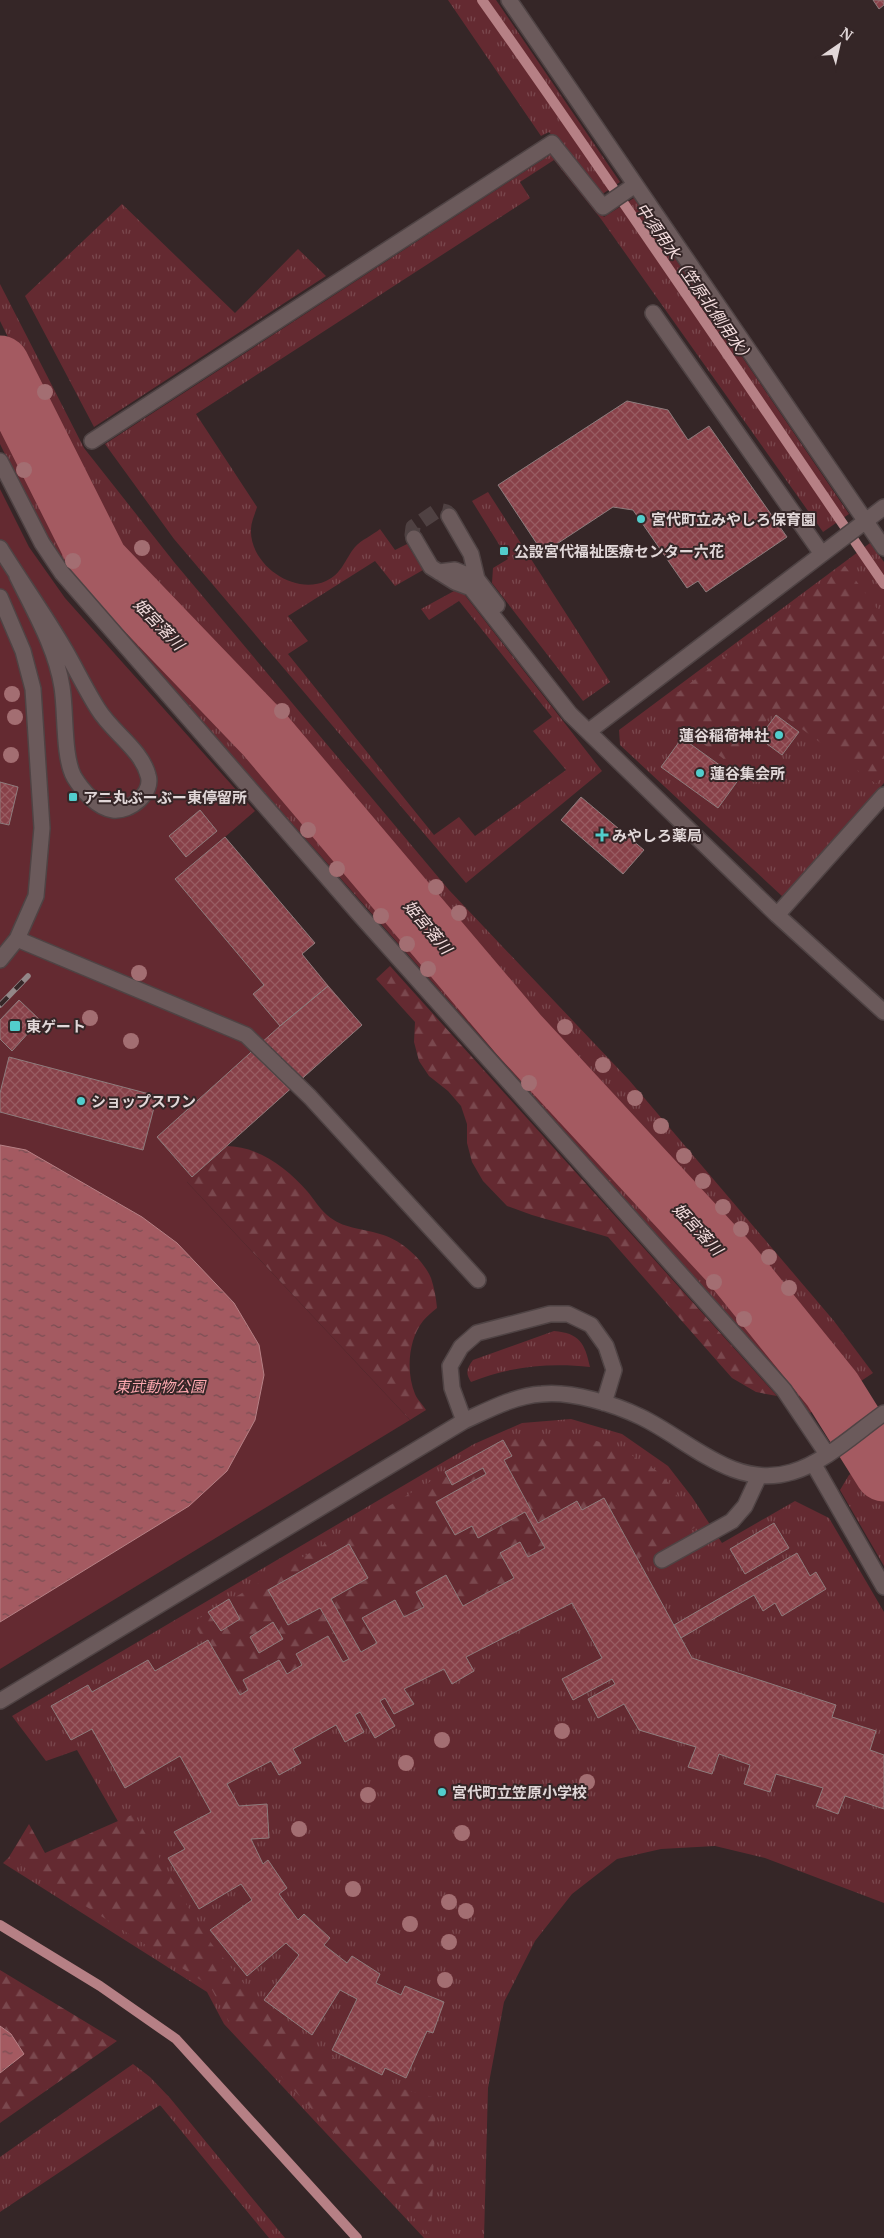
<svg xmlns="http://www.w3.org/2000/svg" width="884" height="2238" viewBox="0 0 884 2238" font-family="Merriweather,'Noto Sans JP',serif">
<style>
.grass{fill:url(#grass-tufts)}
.forest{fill:url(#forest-firs)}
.park{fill:#642a31}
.water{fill:url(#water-ripples);stroke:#b68085}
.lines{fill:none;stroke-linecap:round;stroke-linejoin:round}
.stream{stroke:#b68085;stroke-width:10}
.river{stroke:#a45a61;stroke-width:59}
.building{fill:url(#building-cross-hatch);stroke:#8e7c7d}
.minor-tunnel{stroke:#4f4142;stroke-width:15;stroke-dasharray:15 8;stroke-linecap:butt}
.minor-casing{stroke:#4f4344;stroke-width:18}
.minor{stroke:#6b5a5b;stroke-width:15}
.rail-casing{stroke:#938788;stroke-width:5.5}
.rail{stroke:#352627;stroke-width:4;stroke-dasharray:11;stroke-linecap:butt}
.tree{fill:#a36e72}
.poi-dot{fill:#52cdcc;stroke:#352627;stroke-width:2}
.labels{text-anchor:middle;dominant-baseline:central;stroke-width:4;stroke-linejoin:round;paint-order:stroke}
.poi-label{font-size:15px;font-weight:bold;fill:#e1d7d8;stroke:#352627;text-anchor:start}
.park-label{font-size:15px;font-style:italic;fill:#fda8af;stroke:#352627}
.water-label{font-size:16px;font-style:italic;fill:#f4ddde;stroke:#352627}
</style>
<defs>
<pattern id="grass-tufts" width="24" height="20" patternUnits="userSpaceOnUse" patternTransform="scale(1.25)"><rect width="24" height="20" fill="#642a31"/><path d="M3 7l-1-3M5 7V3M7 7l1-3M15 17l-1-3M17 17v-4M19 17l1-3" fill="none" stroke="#7a484e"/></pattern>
<pattern id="forest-firs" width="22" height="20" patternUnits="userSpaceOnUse" patternTransform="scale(1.25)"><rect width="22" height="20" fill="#642a31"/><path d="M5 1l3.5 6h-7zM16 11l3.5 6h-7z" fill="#7a484e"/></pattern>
<pattern id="water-ripples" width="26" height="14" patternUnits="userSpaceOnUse" patternTransform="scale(1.25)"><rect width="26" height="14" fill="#a45a61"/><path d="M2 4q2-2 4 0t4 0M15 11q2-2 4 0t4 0" fill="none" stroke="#794e53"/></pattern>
<pattern id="building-cross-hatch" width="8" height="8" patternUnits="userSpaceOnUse" patternTransform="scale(1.25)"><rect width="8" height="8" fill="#884149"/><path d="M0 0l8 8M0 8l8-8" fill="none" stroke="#985c62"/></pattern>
</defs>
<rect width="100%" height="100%" fill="#352627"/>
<path class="grass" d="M448,0H496L620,182L601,195L549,132L541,136Z
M553,153L604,217L634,198L849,514L823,532L601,219L554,160L520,182L530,198L196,414L257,507C255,514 251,522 251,529C249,564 294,596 326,581C342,574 345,559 355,547C361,540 373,535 380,529L395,550L407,544L423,570L395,586L375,561L288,616L308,641L288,654L434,835L459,817L475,836L566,770L533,731L552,717L459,601L429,620L421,609L454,591L464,594L602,771L466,883L174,539L105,444Z
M122,204L235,313L298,249L326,276L94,427L25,296Z
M0,284L84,448L174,562L449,890L629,1080L834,1321L873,1373L855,1385L810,1326L357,811L141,576L104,531L0,321Z
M0,400L68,540L108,595L236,727L326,842L483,1013L607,1154L726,1279L826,1403L810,1413L795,1392L97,603L47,539L0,444Z
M488,492L610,682L583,701L492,583L493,568L508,559L472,501Z
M870,543L884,562V783L783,897L620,745L619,730Z
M554,1331C579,1333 585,1343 590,1367C549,1362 508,1367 471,1382C465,1373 467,1368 473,1360Z
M571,1419L622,1434L668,1466L692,1497L722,1543L795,1501L829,1518L884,1612V1903L765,1858L715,1846L661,1849L617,1859L572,1894L535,1941L504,2002L488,2088L484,2238H424L224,2024L207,1992L3,1863L9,1857L46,1869L123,1830L77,1750L46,1761L12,1716L474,1444L522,1423Z
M866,1464L884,1495V1566L840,1490L849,1475Z
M133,2064L150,2077L170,2098L285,2238H269L160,2105L0,2212V2157Z"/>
<path class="forest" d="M845,566L884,618V775L876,784L775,709L732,765L656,709Z
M390,966L777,1396L756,1392L732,1378L608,1237L532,1215L507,1206L483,1181L472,1162L467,1143V1124L461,1106L448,1091L429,1076L419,1061L414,1042L415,1022L376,979Z
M226,1146C258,1146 287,1168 307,1191C314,1199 319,1208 327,1215C343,1229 361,1228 380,1234C400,1239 423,1259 431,1278C434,1287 436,1297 437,1308C432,1312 427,1316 423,1321C408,1340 406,1372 415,1394C417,1399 423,1405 426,1410L410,1420L186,1181Z
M525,1434H573L620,1448L662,1474L698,1526L587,1586L264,1744L193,1622L438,1477Z
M134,1814L203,1933L260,2004L322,2051L377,2082L436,2098L431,2236L228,2020L210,1986L9,1857L29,1824L45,1853Z
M0,1970L117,2041L0,2123V2073L13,2064L11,2034L0,2026Z"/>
<path class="park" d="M0,489L29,547L65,598L255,811L225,837L315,943L302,954L362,1025L187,1182L410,1420L0,1669Z"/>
<path class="water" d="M0,1145L26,1150L142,1217L177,1243L234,1303L259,1345L264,1375L255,1420L227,1471L189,1506L0,1622Z
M0,2026L11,2034L24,2054L0,2073Z"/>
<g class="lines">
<path class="stream" d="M482,0C619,193 750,389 884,584
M0,1925L100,1986L176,2039L357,2238"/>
<path class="river" d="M0,365L99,562L265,735L519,1035L730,1263L832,1389L884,1472"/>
</g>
<path class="building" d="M873,0H884V5L879,9Z
M627,401L668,410L688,440L709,426L787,537L706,592L698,581L687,588L633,510L613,507L543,553L498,485Z
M776,715L799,732L782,755L759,738Z
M682,738L739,779L718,808L661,767Z
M0,782L18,787L9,825L0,823Z
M581,797L644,850L623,874L561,820Z
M200,810L217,831L186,857L169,836Z
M225,837L315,943L302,954L328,986L280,1026L253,994L264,985L175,879Z
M328,986L362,1025L192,1177L157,1137L280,1026Z
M19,1000L40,1020L12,1051L0,1039V1020Z
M9,1057L157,1096L143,1150L0,1112V1093Z
M503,1440L512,1456L504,1460L538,1523L577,1501L582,1510L604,1498L692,1658L836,1705L832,1717L876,1731L870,1750L884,1755V1809L845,1796L838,1814L816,1806L823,1788L776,1774L770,1792L744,1784L750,1765L719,1754L712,1774L688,1767L696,1747L639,1730L624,1704L598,1718L588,1699L615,1684L612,1679L573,1700L562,1679L602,1658L572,1603L466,1657L474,1671L452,1684L444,1669L404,1689L414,1704L394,1714L385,1698L380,1701L395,1726L375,1738L360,1712L355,1715L364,1732L345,1742L336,1725L293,1749L301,1763L279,1775L271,1761L227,1784L239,1806L267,1804L269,1838L251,1839L263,1864L268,1860L287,1888L279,1894L298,1920L304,1914L330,1938L324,1945L347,1963L352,1956L380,1974L376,1983L401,1995L405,1986L444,2002L433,2033L427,2031L406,2078L385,2068L382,2075L332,2050L357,1999L340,1990L312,2035L264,2000L299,1955L286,1943L247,1976L210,1930L252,1900L241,1884L199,1909L168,1858L185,1849L174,1832L211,1812L180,1756L125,1788L92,1729L71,1740L51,1706L88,1685L92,1692L148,1660L155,1671L208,1640L240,1695L248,1690L243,1680L279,1660L287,1674L302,1665L296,1654L328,1636L343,1662L349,1659L320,1608L288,1625L268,1590L349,1544L368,1578L331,1599L361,1652L377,1643L362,1618L395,1600L404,1617L424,1607L416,1592L446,1575L463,1606L514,1578L500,1553L520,1542L528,1557L545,1548L525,1512L478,1538L472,1526L455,1535L436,1502L486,1474L483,1468L452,1485L445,1472Z
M774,1523L789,1548L745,1574L730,1549Z
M797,1553L810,1576L816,1572L826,1589L782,1616L775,1603L763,1611L754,1595L681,1638L674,1625Z
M229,1599L240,1619L221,1631L208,1612Z
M273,1622L283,1639L259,1653L250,1637Z"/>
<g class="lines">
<path class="minor-tunnel" d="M414,538L412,535L413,527L438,510L447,512L449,516"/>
<defs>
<path id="minor" d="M509,0L884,548
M653,313L822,554
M92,441L552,143L603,207L635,185
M0,461L42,543L62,573L360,915L784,1390L827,1454
M449,516L471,554L477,579L497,605
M414,538L431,567L455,582L471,588L570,714L777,915L884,1012
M0,548C21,582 45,615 65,650C76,669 86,690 98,709C112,732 141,749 148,775C154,793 130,812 113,810C97,808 82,790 74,777C63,757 66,711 62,687C56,648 34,611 17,576
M439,572L455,570L477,579
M0,597L23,651L33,689L42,828L36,896L17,939L0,960
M589,731L884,507
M777,915L884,795
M17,939L246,1035L310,1097L478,1280
M464,1421L452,1388L450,1366L461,1347L477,1333L550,1314H568L591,1325L606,1346L614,1370L604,1403
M813,1463L884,1587
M662,1560L732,1521L745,1506L759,1476
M0,1701L464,1421C490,1409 514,1396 542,1394C572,1391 614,1404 641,1417C689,1440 734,1490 792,1472C824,1463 857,1432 884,1413"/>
</defs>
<use href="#minor" class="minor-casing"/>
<use href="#minor" class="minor"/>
<defs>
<path id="rail" d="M0,1005L28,976"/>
</defs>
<use href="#rail" class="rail-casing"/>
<use href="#rail" class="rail"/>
</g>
<g class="tree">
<circle cx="45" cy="392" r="8"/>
<circle cx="24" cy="470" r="8"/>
<circle cx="142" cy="548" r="8"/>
<circle cx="73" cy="561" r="8"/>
<circle cx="12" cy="694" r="8"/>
<circle cx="282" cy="711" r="8"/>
<circle cx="15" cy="717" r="8"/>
<circle cx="11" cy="755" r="8"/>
<circle cx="308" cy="830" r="8"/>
<circle cx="337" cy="869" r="8"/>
<circle cx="436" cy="887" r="8"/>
<circle cx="459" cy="913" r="8"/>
<circle cx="381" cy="916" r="8"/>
<circle cx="407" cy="944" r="8"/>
<circle cx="428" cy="969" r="8"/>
<circle cx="139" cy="973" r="8"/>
<circle cx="90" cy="1018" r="8"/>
<circle cx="565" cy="1027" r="8"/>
<circle cx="131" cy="1041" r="8"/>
<circle cx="603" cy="1065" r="8"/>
<circle cx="529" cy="1083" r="8"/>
<circle cx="635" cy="1098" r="8"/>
<circle cx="661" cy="1126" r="8"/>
<circle cx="684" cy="1156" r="8"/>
<circle cx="703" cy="1181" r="8"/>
<circle cx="723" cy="1207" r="8"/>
<circle cx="741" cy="1229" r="8"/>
<circle cx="769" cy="1257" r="8"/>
<circle cx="714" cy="1282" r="8"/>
<circle cx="789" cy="1288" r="8"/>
<circle cx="744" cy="1319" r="8"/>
<circle cx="562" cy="1731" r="8"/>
<circle cx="442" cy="1740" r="8"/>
<circle cx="406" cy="1763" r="8"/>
<circle cx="587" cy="1782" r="8"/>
<circle cx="368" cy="1795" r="8"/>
<circle cx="299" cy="1829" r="8"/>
<circle cx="462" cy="1833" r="8"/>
<circle cx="353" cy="1889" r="8"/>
<circle cx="449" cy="1902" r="8"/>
<circle cx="466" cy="1911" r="8"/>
<circle cx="410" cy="1924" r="8"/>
<circle cx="449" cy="1942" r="8"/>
<circle cx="445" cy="1980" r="8"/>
</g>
<g class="poi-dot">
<circle cx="641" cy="519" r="5"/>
<rect x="499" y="546" width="10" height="10" rx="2.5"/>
<circle cx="779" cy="735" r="5"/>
<circle cx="700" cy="773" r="5"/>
<rect x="68" y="792" width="10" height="10" rx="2.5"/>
<path d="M599.5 827.5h5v5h5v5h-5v5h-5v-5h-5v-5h5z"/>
<rect x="9" y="1020" width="12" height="12" rx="2.5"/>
<circle cx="81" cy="1101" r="5"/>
<circle cx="442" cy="1792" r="5"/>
</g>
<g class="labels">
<g class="poi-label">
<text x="651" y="519">宮代町立みやしろ保育園</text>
<text x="514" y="551">公設宮代福祉医療センター六花</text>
<text x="769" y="735" text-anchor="end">蓮谷稲荷神社</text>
<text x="710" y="773">蓮谷集会所</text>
<text x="83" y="797">アニ丸ぶーぶー東停留所</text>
<text x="612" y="835">みやしろ薬局</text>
<text x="26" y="1026">東ゲート</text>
<text x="91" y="1101">ショップスワン</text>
<text x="452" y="1792">宮代町立笠原小学校</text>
</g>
<g class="park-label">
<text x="160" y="1386">東武動物公園</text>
</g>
<g class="water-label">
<text transform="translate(695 283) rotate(55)">中須用水（笠原北側用水）</text>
<text transform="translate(159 624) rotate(46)">姫宮落川</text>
<text transform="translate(428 927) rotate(50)">姫宮落川</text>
<text transform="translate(698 1229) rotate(47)">姫宮落川</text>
</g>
</g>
<g transform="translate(839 45) rotate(34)" stroke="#352627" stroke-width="4" paint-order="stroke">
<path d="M0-4L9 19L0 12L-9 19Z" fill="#e1d7d8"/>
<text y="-8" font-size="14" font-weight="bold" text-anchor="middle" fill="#e1d7d8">N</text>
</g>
</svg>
